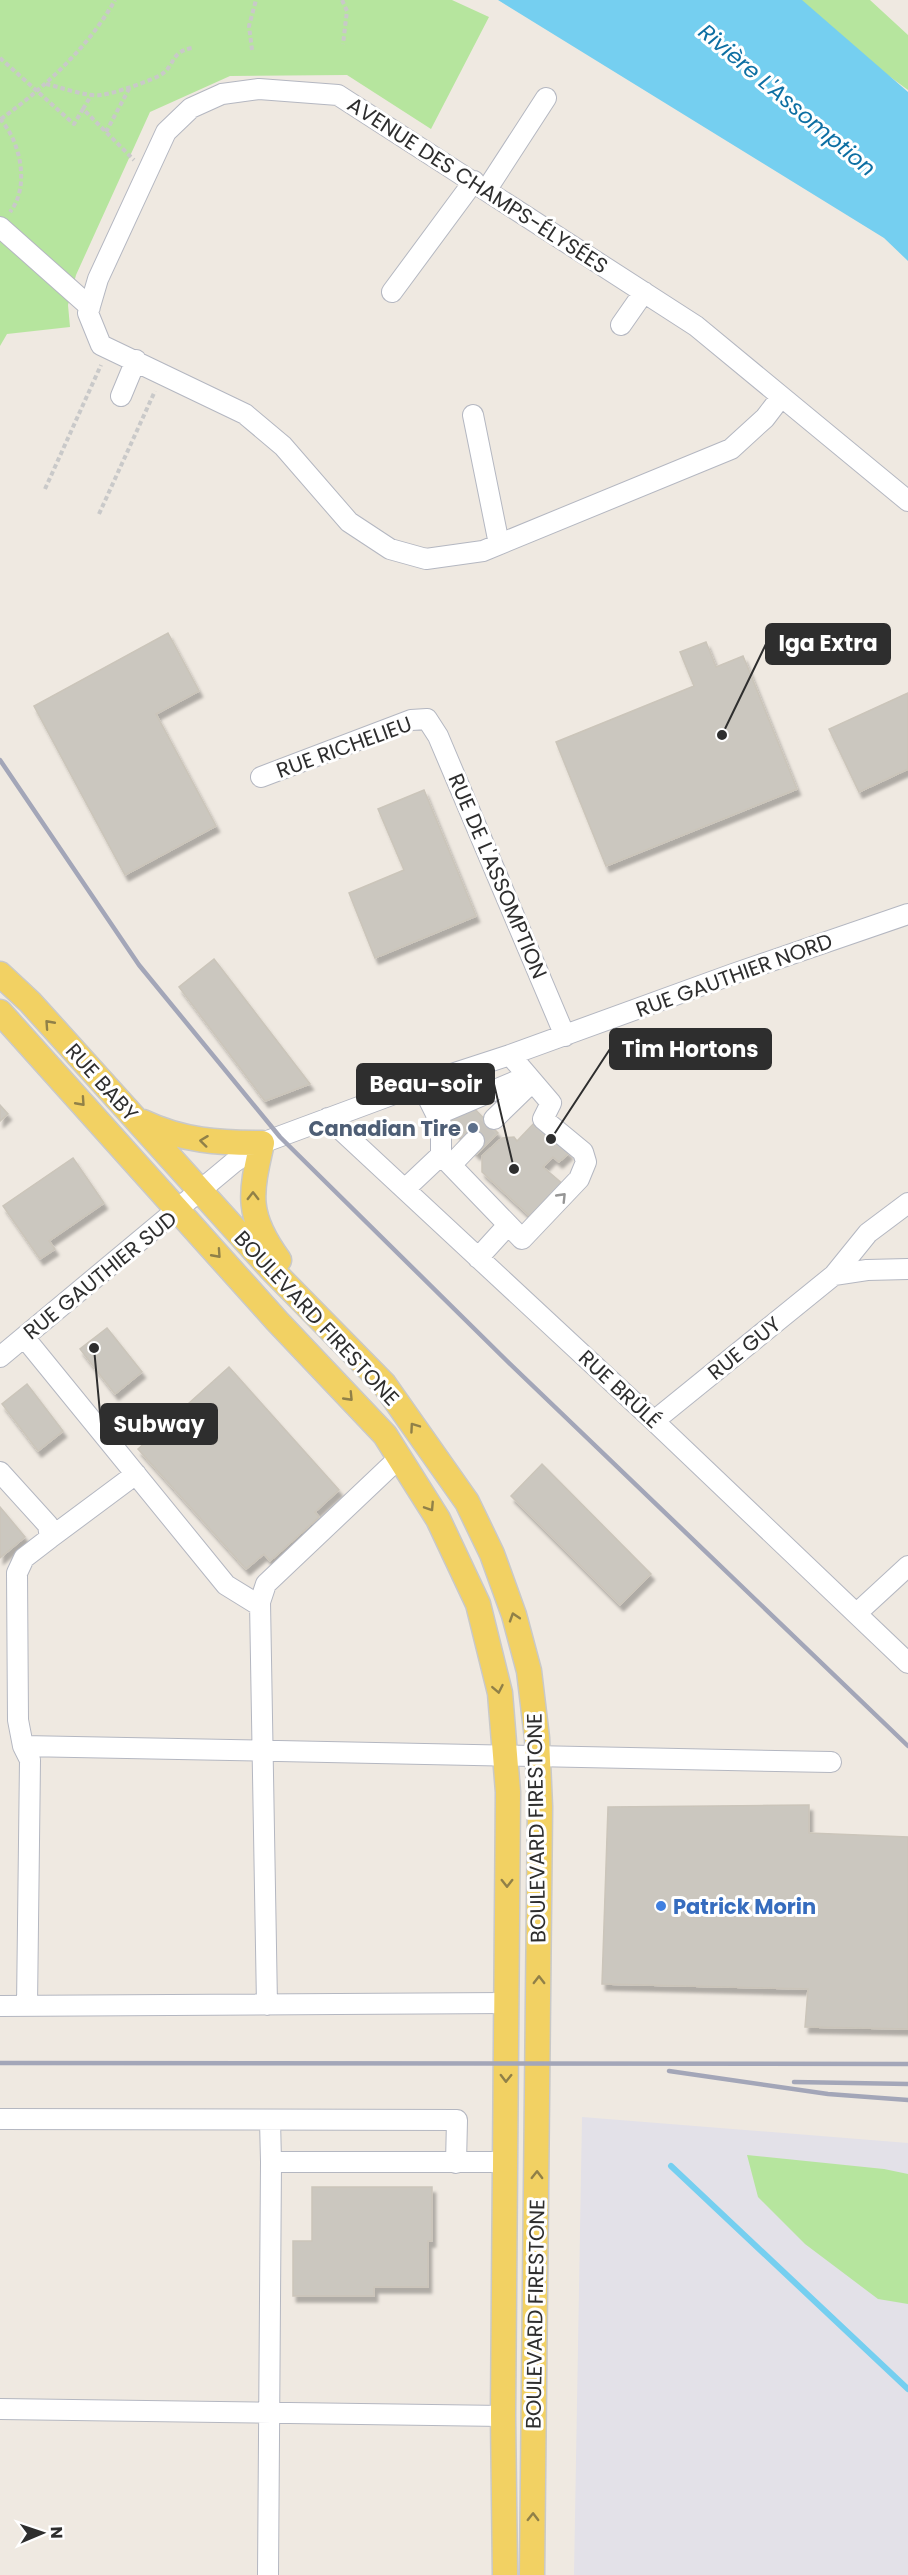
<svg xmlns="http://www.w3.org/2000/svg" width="908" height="2575" viewBox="0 0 908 2575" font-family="Poppins,sans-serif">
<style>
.industrial{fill:#e3e1e8}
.green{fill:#b6e59e}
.water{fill:#75cff0}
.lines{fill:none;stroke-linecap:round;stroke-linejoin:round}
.stream{stroke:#75cff0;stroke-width:6}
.building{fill:#cbc7bf;stroke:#cbc5ba;stroke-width:1.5;filter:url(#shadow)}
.minor-tunnel{stroke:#c8c4bd;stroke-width:20;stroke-dasharray:20 10;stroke-linecap:butt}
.minor-casing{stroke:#b4b7c1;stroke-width:22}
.major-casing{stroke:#c9c9c9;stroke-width:27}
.path{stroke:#c9c9c9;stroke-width:4;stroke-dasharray:4.5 3;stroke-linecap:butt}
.minor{stroke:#fff;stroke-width:20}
.major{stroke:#f2d163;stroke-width:24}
.rail{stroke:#a3a6b8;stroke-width:4.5}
.oneway{stroke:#908048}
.oneway2{stroke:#969696}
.service-dot{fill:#5c6f8a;stroke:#fff;stroke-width:2}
.shop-dot{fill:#3f7fe0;stroke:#fff;stroke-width:2}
.labels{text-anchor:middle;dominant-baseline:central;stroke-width:6;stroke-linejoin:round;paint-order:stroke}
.street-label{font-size:21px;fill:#2e2e2e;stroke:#fff}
.service-label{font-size:21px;font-weight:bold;fill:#4e5e75;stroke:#fff;text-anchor:end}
.shop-label{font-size:21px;font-weight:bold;fill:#366cbe;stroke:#fff;text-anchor:start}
.water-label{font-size:22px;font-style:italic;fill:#0d6fa3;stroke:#fff}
.leader{fill:none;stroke:#2e2e2e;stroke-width:2}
.callout-dot{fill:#2e2e2e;stroke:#fff;stroke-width:2}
.callout{fill:#2e2e2e;stroke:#2e2e2e;stroke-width:2}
.callout-label{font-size:22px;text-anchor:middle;font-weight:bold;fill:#fff}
</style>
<defs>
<filter id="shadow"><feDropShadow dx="3.5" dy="6" stdDeviation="1.5" flood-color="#0004"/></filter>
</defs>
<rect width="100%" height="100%" fill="#efe9e1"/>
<path class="industrial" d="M582,2117L908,2143V2575H574Z"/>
<path class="green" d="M0,0H452L489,17L431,129L347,75L230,76L150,112L76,275L68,305L70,327L7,334L0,346Z
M786,0H870L908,35V90Z
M747,2155L884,2169L908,2174V2304L878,2299L805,2244L758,2197Z"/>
<path class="water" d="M498,0H802L908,92V261L884,238Z"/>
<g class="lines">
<path class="stream" d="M671,2166L908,2389"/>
</g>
<path class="building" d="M168,633L199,691L156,714L216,826L125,875L34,706Z
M706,642L716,667L743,656L797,789L606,866L556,742L694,686L680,652Z
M908,693V769L859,792L829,729Z
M424,790L476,916L375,958L349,893L404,870L378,809Z
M214,959L310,1084L265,1101L179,987Z
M469,1103L498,1133L477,1154L448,1123Z
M0,1105L8,1114L0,1121Z
M536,1121L569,1153L559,1162L553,1157L543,1167L564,1185L532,1218L482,1172V1156L502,1138L514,1137L517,1141Z
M73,1158L104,1203L49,1241L55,1249L40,1259L3,1206Z
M107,1328L142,1372L115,1394L80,1349Z
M229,1367L339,1490L315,1512L319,1517L270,1561L264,1554L246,1569L138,1449Z
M27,1384L63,1431L38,1451L2,1404Z
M542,1464L651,1574L620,1605L511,1496Z
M0,1507L25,1537L0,1558Z
M809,1805V1833L908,1837V2029L805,2027L808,1989L602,1984L608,1807Z
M312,2187H432V2241H428V2287H374V2296H293V2241H312Z"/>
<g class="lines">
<path class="minor-tunnel" d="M474,1141L494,1119"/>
<defs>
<path id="minor" d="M487,189L546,98
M0,227L90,307
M392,292L474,181
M621,325L644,292
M121,396L136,360
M781,397L765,418L731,449L483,551L426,559L390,549L349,522L283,446L245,414L101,345L88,313L98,279L166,132L191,108L222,94L259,89L338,95L696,326L908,501
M473,415L499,544
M261,777L411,720L427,719L438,736L565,1036
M421,1084L441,1124V1155L522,1239L579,1179L586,1162L583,1152L543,1119L551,1103L510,1055
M436,1115L528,1076
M328,1118L654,1421L908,1663
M494,1119L532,1082
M451,1165L474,1141
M405,1189L441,1155
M478,1258L508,1225
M834,1275L868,1233L908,1203
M24,1337L226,1585L260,1606
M0,1357L233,1163L262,1143L421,1084L510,1055L733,974L908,914
M654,1421L834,1275L867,1270L908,1269
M0,1472L48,1525L50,1538L24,1558L17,1573L18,1720L23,1746L30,1760L27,2006
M50,1538L136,1474
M857,1613L908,1566
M23,1746L831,1762
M267,2005L260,1602L266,1584L399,1458
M0,2006L507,2003
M0,2119L457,2120L456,2163
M270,2120L271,2162
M0,2409L503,2416
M268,2575L271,2162H506"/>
<path id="major" d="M0,974L30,1002L270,1268L384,1384L467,1502L492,1554L514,1615L529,1671L537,1738L540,1807L532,2575
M0,1012L277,1321L385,1435L438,1519L478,1604L500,1693L508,1792L503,2416L505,2575
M143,1122C183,1141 219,1143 262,1143C250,1195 246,1215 279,1260"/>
</defs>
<use href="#minor" class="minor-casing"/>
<use href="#major" class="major-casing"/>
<path class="path" d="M342,0L347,11L343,44
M252,50L249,26L256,0
M0,58L74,124L83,109L134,160
M46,84C60,87 87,97 101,95C112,94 154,80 162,74C176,64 170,52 192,48
M83,109L92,94
M0,119C21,142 30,187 10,212
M1,119C45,87 88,48 115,0
M106,132L130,87
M45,489L101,365
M99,514L155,391"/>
<use href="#minor" class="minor"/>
<use href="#major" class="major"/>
<path class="rail" d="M0,760L139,965L280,1137L507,1361L908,1746
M0,2063L908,2064
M669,2071L828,2094L908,2100
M794,2082L908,2084"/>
</g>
<defs><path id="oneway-chevron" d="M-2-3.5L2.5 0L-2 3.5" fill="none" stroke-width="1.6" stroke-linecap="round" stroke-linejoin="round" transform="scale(1.5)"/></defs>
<g class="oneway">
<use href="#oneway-chevron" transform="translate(49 1024) rotate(-132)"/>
<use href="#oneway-chevron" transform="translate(81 1102) rotate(48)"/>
<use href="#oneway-chevron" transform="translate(204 1141) rotate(-173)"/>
<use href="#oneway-chevron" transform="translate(253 1196) rotate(-90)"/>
<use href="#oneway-chevron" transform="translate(217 1254) rotate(48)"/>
<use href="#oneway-chevron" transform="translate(349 1397) rotate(46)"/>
<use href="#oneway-chevron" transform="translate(414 1427) rotate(-125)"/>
<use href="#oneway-chevron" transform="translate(430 1507) rotate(57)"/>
<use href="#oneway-chevron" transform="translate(514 1617) rotate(-108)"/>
<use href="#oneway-chevron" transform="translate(498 1689) rotate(79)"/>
<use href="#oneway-chevron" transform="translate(507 1883) rotate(90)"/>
<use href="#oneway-chevron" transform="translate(539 1980) rotate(-90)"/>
<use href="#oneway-chevron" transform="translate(506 2078) rotate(91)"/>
<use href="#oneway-chevron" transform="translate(537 2175) rotate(-89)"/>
<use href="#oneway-chevron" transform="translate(533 2517) rotate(-89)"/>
</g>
<use class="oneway2" href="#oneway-chevron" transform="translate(562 1197) rotate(-46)"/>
<circle class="service-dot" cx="473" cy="1128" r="6"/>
<circle class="shop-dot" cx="661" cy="1906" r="6"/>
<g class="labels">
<g class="street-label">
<text transform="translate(478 185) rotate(33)">AVENUE DES CHAMPS-ÉLYSÉES</text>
<text transform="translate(344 747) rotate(-20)">RUE RICHELIEU</text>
<text transform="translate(498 876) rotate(67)">RUE DE L'ASSOMPTION</text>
<text transform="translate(734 975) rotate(-20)">RUE GAUTHIER NORD</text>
<text transform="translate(102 1082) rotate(48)">RUE BABY</text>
<text transform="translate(100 1275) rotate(-39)">RUE GAUTHIER SUD</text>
<text transform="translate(317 1318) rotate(47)">BOULEVARD FIRESTONE</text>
<text transform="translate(744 1348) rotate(-39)">RUE GUY</text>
<text transform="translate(620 1389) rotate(43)">RUE BRÛLÉ</text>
<text transform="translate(536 1828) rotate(-91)">BOULEVARD FIRESTONE</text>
<text transform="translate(535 2314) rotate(-89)">BOULEVARD FIRESTONE</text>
</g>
<g class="service-label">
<text x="461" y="1128">Canadian Tire</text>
</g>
<g class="shop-label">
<text x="673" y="1906">Patrick Morin</text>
</g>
<g class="water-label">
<text transform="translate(787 100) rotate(40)">Rivière L'Assomption</text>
</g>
</g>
<path class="leader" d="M722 735L766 644M551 1139L610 1049M514 1169L494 1084M94 1348L101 1424"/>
<g class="callout-dot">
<circle cx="722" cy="735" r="6"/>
<circle cx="551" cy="1139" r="6"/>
<circle cx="514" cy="1169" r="6"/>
<circle cx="94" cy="1348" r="6"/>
</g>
<g class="callout">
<rect x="766" y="624" width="124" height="40" rx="6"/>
<rect x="610" y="1029" width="161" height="40" rx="6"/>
<rect x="357" y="1064" width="137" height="40" rx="6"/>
<rect x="101" y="1404" width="116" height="40" rx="6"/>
</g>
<g class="callout-label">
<text x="828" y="651">Iga Extra</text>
<text x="690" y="1057">Tim Hortons</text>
<text x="426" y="1092">Beau-soir</text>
<text x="159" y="1432">Subway</text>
</g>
<g transform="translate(42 2533) rotate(88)" stroke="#ffffff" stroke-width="4.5" paint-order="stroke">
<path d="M0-4.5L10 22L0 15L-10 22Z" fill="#2e2e2e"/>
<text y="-9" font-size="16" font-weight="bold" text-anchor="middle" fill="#2e2e2e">N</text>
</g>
</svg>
